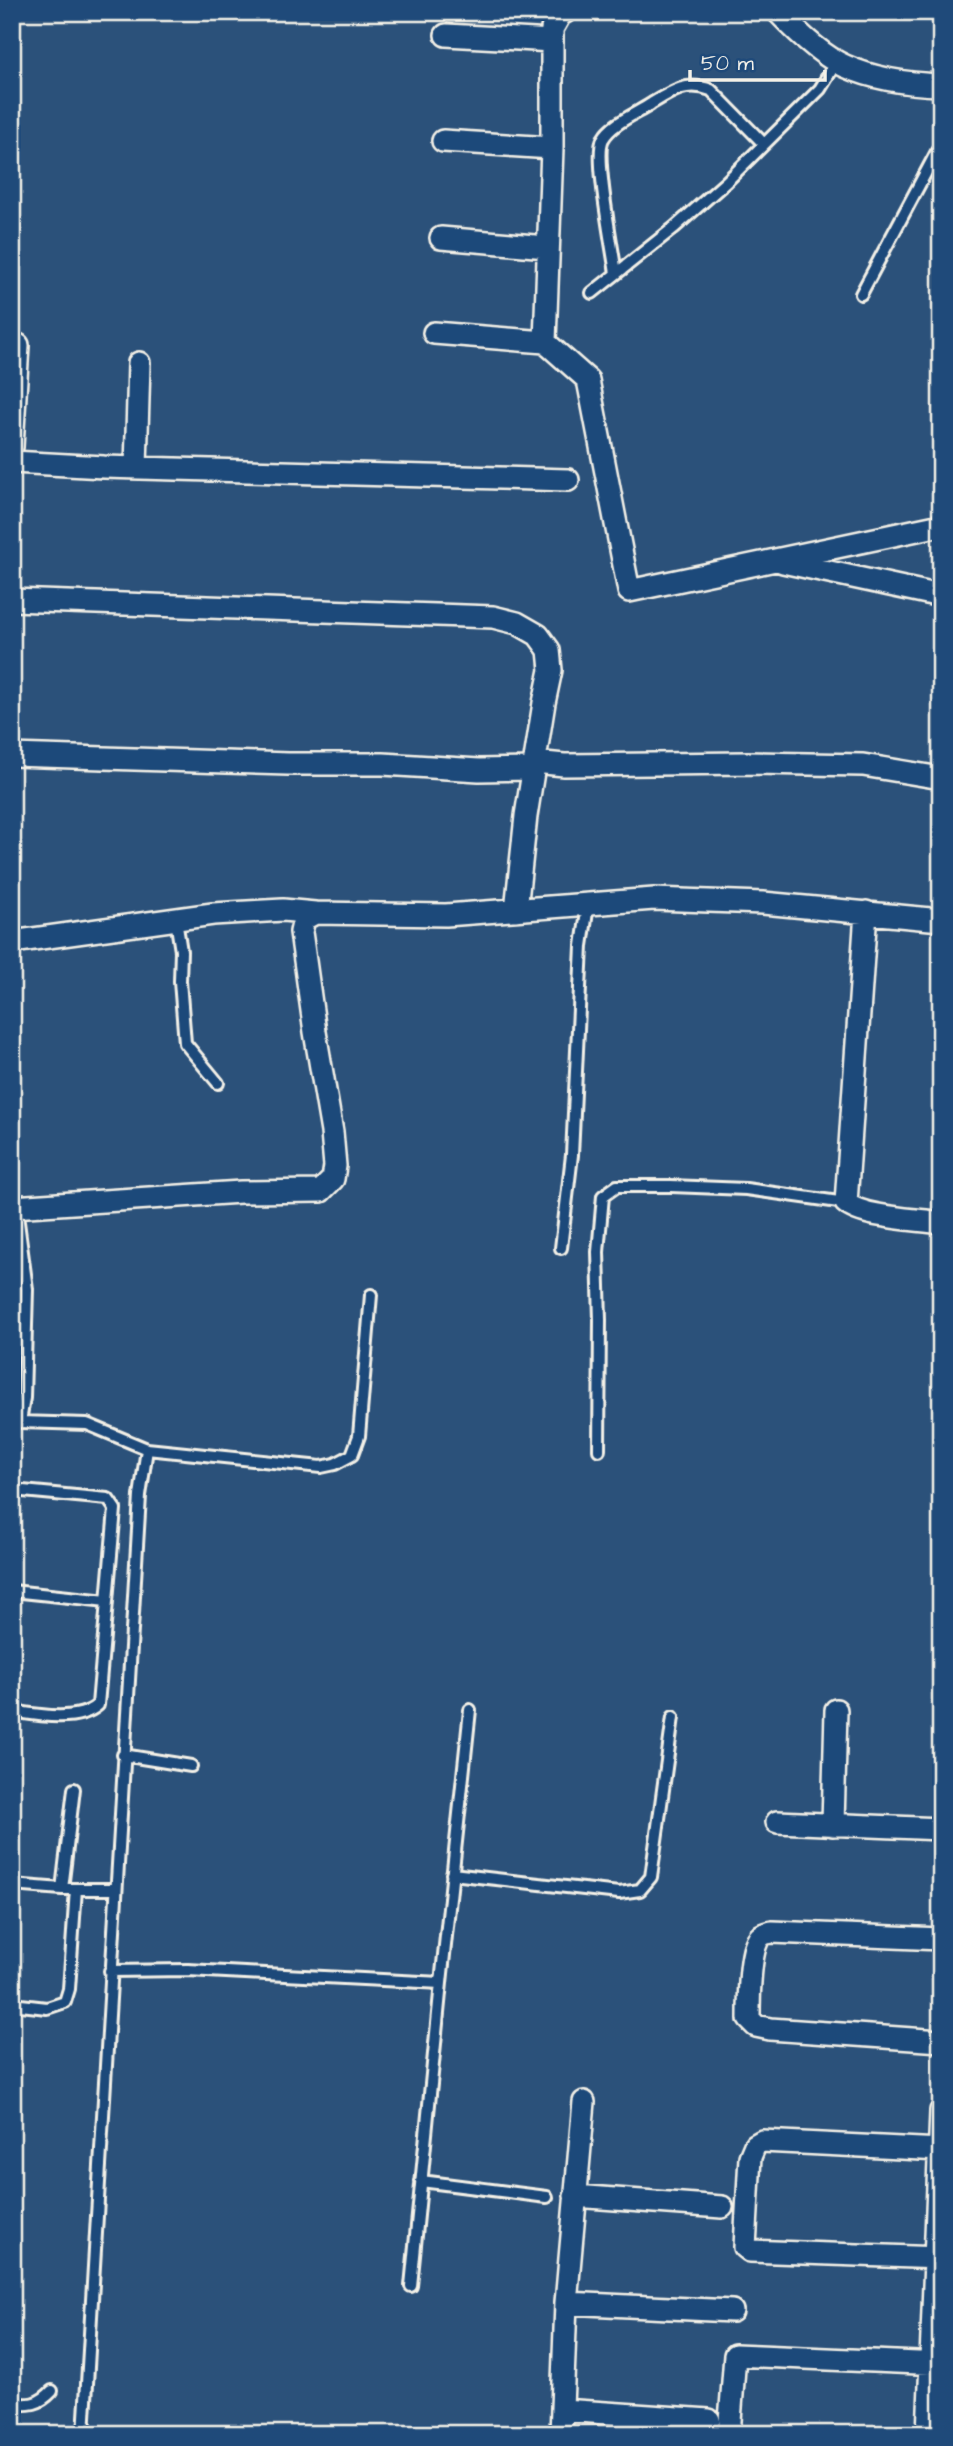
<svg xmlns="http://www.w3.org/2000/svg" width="953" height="2446" viewBox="0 0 953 2446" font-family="'Architects Daughter',sans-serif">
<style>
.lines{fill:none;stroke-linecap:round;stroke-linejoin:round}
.lane-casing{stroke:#f4f1e8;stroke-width:16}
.street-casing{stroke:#f4f1e8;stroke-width:26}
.lane{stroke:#1f4a7a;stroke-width:10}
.street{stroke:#1f4a7a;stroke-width:21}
</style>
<rect width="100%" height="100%" fill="#2b517a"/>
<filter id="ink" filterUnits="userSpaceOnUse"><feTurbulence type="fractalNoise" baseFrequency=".0143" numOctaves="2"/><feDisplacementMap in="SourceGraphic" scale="14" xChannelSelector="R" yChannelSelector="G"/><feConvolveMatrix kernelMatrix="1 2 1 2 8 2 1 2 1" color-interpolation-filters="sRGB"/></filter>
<g filter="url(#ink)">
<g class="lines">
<defs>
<path id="lane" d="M616,274C613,250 594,156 603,139C612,123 636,114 651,104C672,91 686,81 711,90L764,144
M592,293L675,227L726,182L820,89L837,61
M861,294L941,144
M176,920L181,951L180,981L185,1043L218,1083
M16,1207L27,1289L24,1398L20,1422L87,1424L147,1449L321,1467L335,1464L352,1455L359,1436L371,1295
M561,1248L572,1155L582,946L588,905
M599,1450L600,1320L598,1252L603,1196L617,1186H671L746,1189L846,1203
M12,1490L108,1499L115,1509L98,1705C78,1723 37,1715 12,1711
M12,1591L107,1601
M123,1755L191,1766
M452,1874L619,1893L640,1890L651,1877L673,1717
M12,1885L62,1889H116
M62,1889L74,1789
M110,1971L188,1970L441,1983L470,1710
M12,2004L47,2008L65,2002L69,1989L76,1889
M421,2181L547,2197
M411,2286L441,1983
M12,2404C30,2405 39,2405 52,2391
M84,2434L140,1496L147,1449"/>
<path id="street" d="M565,12L560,15L552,29V148L545,342L588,380L629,591L941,525
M778,12C796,31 822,56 845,66C874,79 909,84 941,85
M446,35L552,41
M443,141L552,148
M441,238L547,247
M434,333L545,342
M12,447L18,345
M12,462L104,467L568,480
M136,468L139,363
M783,562L941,596
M12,600L493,617L517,623L538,635L549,650L551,670L544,703L526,816L516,910
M12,755L288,764H383L479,770L534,769
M535,762L564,765L747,763L863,765L941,778
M866,912L846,1203C863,1218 917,1219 941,1223
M12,942L213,914L283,910L315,913
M12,1207L241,1192L321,1191L333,1179L335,1166L332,1132L315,1032L301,932L304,919L315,913L446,915L654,899L763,903L941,920
M777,1822L941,1829
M833,1825L836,1710
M941,1939L772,1932C768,1933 764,1933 761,1936C749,1944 749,2004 749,2019L756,2026L770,2029L941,2041
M941,2150L762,2141L755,2145L750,2157L745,2247L750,2251L941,2258
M575,2196L722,2207
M566,2303L732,2311
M562,2410L709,2420
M561,2434L566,2303L584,2102
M729,2434L735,2355L941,2364
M928,2434L941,2111"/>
</defs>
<use href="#lane" class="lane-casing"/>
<use href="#street" class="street-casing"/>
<use href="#lane" class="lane"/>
<use href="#street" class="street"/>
</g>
</g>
<rect width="953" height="2446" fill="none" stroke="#1f4a7a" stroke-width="42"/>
<rect x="21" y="21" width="911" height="2404" fill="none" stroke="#f4f1e8" stroke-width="2.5" filter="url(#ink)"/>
<path d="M690 70v10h135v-10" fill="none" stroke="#f4f1e8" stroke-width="3.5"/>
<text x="701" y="70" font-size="21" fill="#f4f1e8" stroke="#1f4a7a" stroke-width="5" paint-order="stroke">50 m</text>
</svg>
